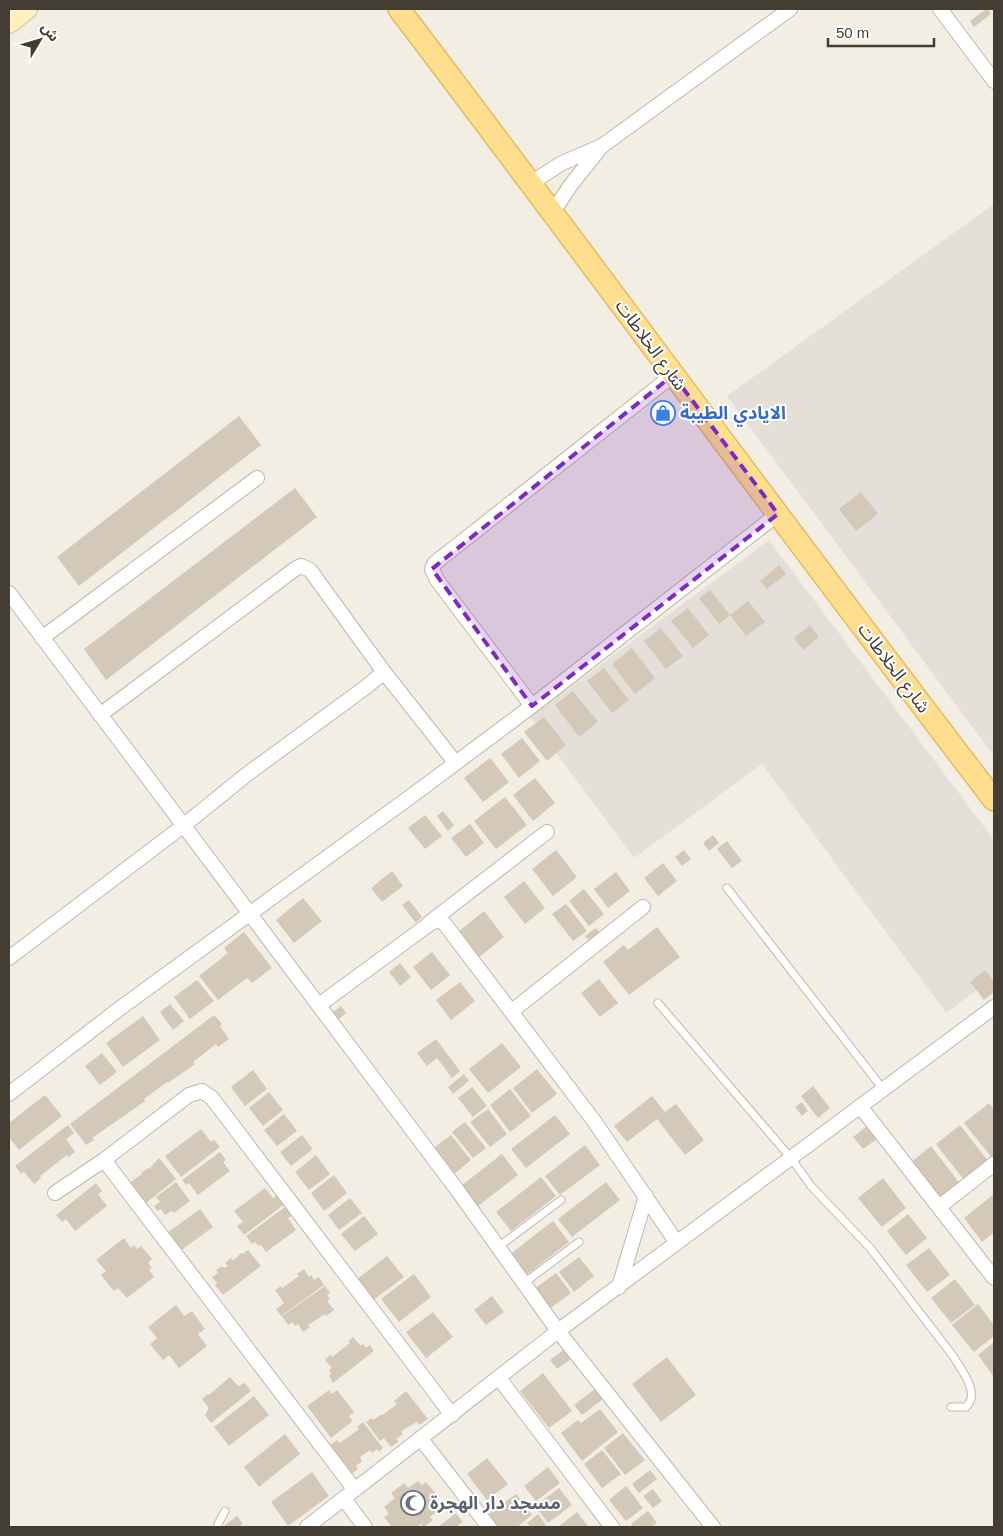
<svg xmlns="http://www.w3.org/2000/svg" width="1003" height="1536" viewBox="0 0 1003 1536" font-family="Arial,'Noto Sans Arabic',sans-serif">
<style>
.industrial{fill:#e4dfd9}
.building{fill:#d4c9b9}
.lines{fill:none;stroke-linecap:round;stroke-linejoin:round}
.lane-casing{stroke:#c0b8a9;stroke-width:9}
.street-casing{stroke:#c0b8a9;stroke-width:16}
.secondary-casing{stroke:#d3c193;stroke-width:22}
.primary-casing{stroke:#e4bb60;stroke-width:24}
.lane{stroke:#fff;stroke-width:7}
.street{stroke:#fff;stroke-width:14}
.secondary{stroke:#ffefc1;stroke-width:20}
.primary{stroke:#ffde90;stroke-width:21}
.marked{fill:#7b2cbf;fill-opacity:0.2;stroke:#7b2cbf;stroke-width:4;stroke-dasharray:10 6;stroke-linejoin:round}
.labels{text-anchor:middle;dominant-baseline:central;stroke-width:4;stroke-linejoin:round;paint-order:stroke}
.street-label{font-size:18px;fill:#443d34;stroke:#fff}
.shop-label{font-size:18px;font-weight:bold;fill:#366cbe;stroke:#fff;text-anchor:start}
.worship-label{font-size:18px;font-weight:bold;fill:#5b616d;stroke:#fff;text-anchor:start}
</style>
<rect width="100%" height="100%" fill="#f2eee4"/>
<path class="industrial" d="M994,204V756L727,396Z
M769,540L994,840V977L946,1013L762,764L634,858L530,717Z"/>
<path class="building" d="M986,9H988L991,14L974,27L970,21Z
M239,416L261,445L79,586L57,557Z
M295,488L317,517L106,680L84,649Z
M861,492L878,514L856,531L839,509Z
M779,565L786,574L767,589L760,581Z
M710,590L730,615L719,624L699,598Z
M748,601L765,622L746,636L730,615Z
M688,608L709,635L693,648L671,621Z
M810,625L819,637L803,650L794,638Z
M661,628L683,656L666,669L644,641Z
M632,648L655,678L635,694L612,664Z
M604,668L629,700L612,713L587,681Z
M573,691L598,722L579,737L555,705Z
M544,717L566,745L547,761L524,732Z
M522,738L540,761L519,778L501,754Z
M490,758L509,782L483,802L464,778Z
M535,778L555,803L533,821L513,795Z
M505,797L527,825L496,849L474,821Z
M443,811L454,825L448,831L437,816Z
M425,815L442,836L425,849L408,828Z
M470,824L484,843L466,857L451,838Z
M713,835L719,843L709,851L703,843Z
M727,841L742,861L732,868L717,849Z
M556,850L577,877L553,896L532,869Z
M684,850L691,859L682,866L675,857Z
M663,863L677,881L658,896L644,878Z
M392,871L403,886L382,902L371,888Z
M616,872L630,891L608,908L594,889Z
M524,881L545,908L525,924L504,897Z
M584,889L604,914L589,926L569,901Z
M303,898L322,921L294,943L276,920Z
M409,900L422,917L416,923L402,905Z
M566,904L587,931L573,941L552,914Z
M484,911L504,937L478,958L458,932Z
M657,927L680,957L629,995L603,962L624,945L628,950Z
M596,928L599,932L589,940L585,936Z
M244,932L272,968L252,983L247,978L218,1000L199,976L228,953L224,948Z
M432,952L450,975L431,990L413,967Z
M400,963L411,977L400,986L389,972Z
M985,970L994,981V992L984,1000L970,982Z
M599,979L618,1003L600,1017L581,993Z
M197,980L214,1001L190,1019L174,997Z
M460,982L475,1001L451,1020L436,1000Z
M170,1004L184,1021L173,1030L160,1012Z
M341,1006L346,1013L338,1020L333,1012Z
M214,1015L222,1024L220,1026L229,1039L218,1047L216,1044L193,1062L195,1064L168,1083L167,1082L144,1099L145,1101L134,1109L92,1138L94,1140L86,1145L70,1124Z
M143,1016L160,1040L123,1067L106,1043Z
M436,1039L460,1071L452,1078L437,1058L427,1066L417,1053Z
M502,1043L521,1067L488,1093L469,1069Z
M102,1053L117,1072L100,1085L85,1066Z
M537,1069L557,1094L532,1113L513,1088Z
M253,1070L267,1089L245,1106L231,1087Z
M464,1074L469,1081L453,1094L448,1087Z
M813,1086L830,1108L818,1118L801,1096Z
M472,1087L487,1106L473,1117L458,1098Z
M510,1089L531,1116L510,1132L490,1105Z
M269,1092L283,1110L263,1126L249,1108Z
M45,1095L62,1116L19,1150L9,1137V1123Z
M652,1096L665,1112L676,1104L704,1140L685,1155L657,1119L627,1142L614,1126Z
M802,1102L808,1111L802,1116L795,1107Z
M989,1103L994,1110V1156L992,1158L964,1123Z
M488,1109L507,1134L490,1147L470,1122Z
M284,1114L297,1131L277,1146L264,1130Z
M555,1115L570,1134L526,1168L511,1149Z
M465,1122L486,1148L473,1158L452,1132Z
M68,1125L74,1133L66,1139L75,1152L68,1157L67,1155L40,1176L41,1178L34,1184L24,1172L21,1174L15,1166Z
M960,1125L988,1161L964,1180L936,1144Z
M867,1126L877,1139L863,1149L853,1137Z
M201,1129L211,1142L214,1140L220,1147L181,1177L165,1156Z
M302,1135L313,1149L291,1166L280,1152Z
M451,1135L471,1160L454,1174L434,1148Z
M585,1145L600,1165L560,1195L545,1176Z
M931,1146L961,1185L940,1201L910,1163Z
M220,1152L226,1160L223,1162L230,1171L198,1195L189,1183L186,1185L182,1180Z
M502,1154L518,1175L473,1210L457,1189Z
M316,1155L330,1174L309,1190L295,1172Z
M159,1158L176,1179L141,1207L125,1186L142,1174L141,1173L148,1168L149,1169Z
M334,1175L347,1193L324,1211L311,1193Z
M541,1177L556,1196L511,1231L496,1212Z
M883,1178L906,1208L882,1227L858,1198Z
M176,1182L190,1201L174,1213L172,1211L165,1215L161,1209L158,1211L154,1206L160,1202L156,1197Z
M606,1182L620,1200L572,1237L558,1219Z
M96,1183L102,1191L98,1194L107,1206L75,1231L66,1219L62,1222L56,1215Z
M265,1188L273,1198L279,1194L286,1203L244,1235L237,1226L243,1222L234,1211Z
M994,1194V1232L982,1242L964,1218Z
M350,1198L362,1213L339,1230L328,1215Z
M285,1207L292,1216L288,1218L296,1230L266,1252L260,1244L258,1246L255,1242L252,1244L246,1236Z
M200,1209L213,1227L176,1254L163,1236Z
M908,1214L927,1238L906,1255L887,1231Z
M364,1216L378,1234L355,1251L341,1234Z
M553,1221L569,1242L525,1276L509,1255Z
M124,1238L131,1248L134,1245L137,1249L141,1246L152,1259L148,1263L152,1268L149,1270L154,1277L127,1298L118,1288L114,1291L101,1275L106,1271L96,1260Z
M929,1248L950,1275L927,1292L906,1265Z
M248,1250L261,1266L223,1295L215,1285L217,1283L212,1277L218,1273L216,1270L222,1266L224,1268L228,1266L225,1263L231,1258L233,1261L241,1253L242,1254Z
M387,1256L404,1277L368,1304L352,1283Z
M579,1257L594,1276L574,1292L559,1272Z
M304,1269L309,1277L311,1275L314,1280L319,1277L324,1285L281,1316L276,1309L284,1303L275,1290L281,1286L282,1288L299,1276L297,1274Z
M556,1273L571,1293L548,1310L533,1290Z
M414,1274L431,1297L399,1322L381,1299Z
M955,1279L975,1305L951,1323L931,1298Z
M325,1286L330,1293L327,1295L330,1299L327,1301L334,1310L326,1316L325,1314L308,1325L310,1327L303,1332L298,1324L295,1326L292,1322L288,1325L282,1316Z
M492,1296L504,1312L486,1325L474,1310Z
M978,1304L994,1325V1336L974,1352L952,1325Z
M176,1305L184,1316L192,1311L205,1329L198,1334L207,1346L179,1368L169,1355L163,1360L150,1344L157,1338L148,1327Z
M433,1312L453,1337L426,1358L406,1332Z
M353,1337L361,1346L363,1344L366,1348L370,1345L374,1351L333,1383L329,1376L331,1374L329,1370L332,1368L325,1360L330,1355L332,1357L350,1343L348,1341Z
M994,1342V1377L978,1355Z
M567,1347L574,1357L557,1369L550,1360Z
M667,1357L696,1395L661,1422L632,1384Z
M543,1373L572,1411L549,1428L520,1391Z
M230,1377L238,1386L245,1383L251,1391L211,1423L205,1415L209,1408L202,1399L208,1394L209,1395Z
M595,1389L603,1399L582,1415L574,1405Z
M329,1390L332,1394L337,1390L354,1412L349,1416L353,1421L331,1438L307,1406Z
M406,1391L428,1419L419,1425L417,1422L401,1431L403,1434L396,1439L398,1442L391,1447L384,1438L380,1441L366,1422L372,1418L373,1420L382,1414L383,1415L397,1404L394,1401Z
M254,1396L269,1415L229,1446L214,1427Z
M600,1409L618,1432L582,1461L561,1433L578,1420L581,1423Z
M363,1422L383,1448L379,1452L377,1449L372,1453L370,1450L360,1457L362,1461L356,1466L358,1469L350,1475L327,1448L337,1440L340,1443L359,1429L357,1427Z
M623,1433L645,1460L625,1475L604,1448Z
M285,1434L300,1454L259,1487L244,1467Z
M602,1450L621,1474L602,1488L584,1464Z
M487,1458L508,1484L487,1500L467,1474Z
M548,1467L560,1483L536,1501L524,1486Z
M650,1470L657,1479L639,1493L632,1484Z
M312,1472L329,1496L288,1526L271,1502Z
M418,1481L422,1485L426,1482L437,1495L432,1498L440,1509L430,1517L433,1520L424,1527L421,1524L417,1527H392L384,1517L389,1514L384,1507L395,1498L391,1493L404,1483L408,1488Z
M626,1486L643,1508L626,1521L609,1500Z
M559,1488L572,1505L548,1523L535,1506Z
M653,1489L662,1501L653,1508L643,1496Z
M516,1494L532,1515L517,1527H498L489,1514Z
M648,1511L657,1523L651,1527H633L631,1524Z
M577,1512L588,1526L586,1527H560L559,1526Z
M456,1513L463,1522L456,1527H438Z
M538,1514L546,1525L543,1527H530L527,1523Z
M237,1516L243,1524L238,1527H225L224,1526Z"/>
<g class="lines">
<defs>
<path id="lane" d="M727,888L883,1089
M658,1003L791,1158L811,1186L871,1249L953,1356C961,1369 981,1394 966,1407H951
M498,1247L561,1200
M524,1283L579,1242
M218,1527V1524L225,1511"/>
<path id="street" d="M940,9L994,81
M531,183L562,163L602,146L790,9
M553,212L570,186L602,146
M9,593L458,1191L558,1331L713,1527
M42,638L257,478
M532,706L437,580L432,569L434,564L440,559L673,375
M100,715L295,569L301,566L310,570L384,672L455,762
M429,923L547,832
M9,958L183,826L246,775L366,687L384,672
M319,1005L428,925C434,921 437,920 444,923L594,1121L677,1243
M512,1011L643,907
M9,1094L119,1009L421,789L532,706L778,514
M860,1106L994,1278
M104,1160L355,1490
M55,1193L104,1160L189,1095L202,1091L212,1098L452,1415
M939,1207L994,1164
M619,1287L646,1196
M499,1378L612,1527
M421,1439L489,1527
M344,1499L365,1527
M307,1527L558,1331L994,1007"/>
<path id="secondary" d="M9,23L27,9"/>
<path id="primary" d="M399,9C598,271 793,538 994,800"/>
</defs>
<use href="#lane" class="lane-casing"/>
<use href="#street" class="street-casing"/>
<use href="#secondary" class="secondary-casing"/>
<use href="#primary" class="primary-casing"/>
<use href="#lane" class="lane"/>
<use href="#street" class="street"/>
<use href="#secondary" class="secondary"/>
<use href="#primary" class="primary"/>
</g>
<path class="marked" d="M673,375L778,514L532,706L432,569Z"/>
<defs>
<symbol id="shop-ring" viewBox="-11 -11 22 22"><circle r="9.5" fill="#fff" stroke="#3f7fe0" stroke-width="1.5"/><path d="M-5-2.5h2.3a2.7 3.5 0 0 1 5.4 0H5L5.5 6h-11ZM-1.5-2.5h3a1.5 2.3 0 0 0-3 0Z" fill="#3f7fe0"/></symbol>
<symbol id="mosque-ring" viewBox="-11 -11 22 22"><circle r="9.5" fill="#fff" stroke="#6b7280" stroke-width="1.5"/><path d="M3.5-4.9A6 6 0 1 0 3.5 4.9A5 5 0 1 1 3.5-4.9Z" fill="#6b7280"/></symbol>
</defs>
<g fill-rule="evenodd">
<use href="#shop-ring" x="649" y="399" width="28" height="28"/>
<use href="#mosque-ring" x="399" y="1489" width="28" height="28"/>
</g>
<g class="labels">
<g class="street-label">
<text transform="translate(651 345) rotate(54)">شارع الخلاطات</text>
<text transform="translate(894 668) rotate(53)">شارع الخلاطات</text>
</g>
<g class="shop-label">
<text x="680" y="413">الايادي الطيبة</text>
</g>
<g class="worship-label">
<text x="430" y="1503">مسجد دار الهجرة</text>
</g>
</g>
<rect width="1003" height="1536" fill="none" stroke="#443d34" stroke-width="20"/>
<g transform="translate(40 40) rotate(52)" stroke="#ffffff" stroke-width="4" paint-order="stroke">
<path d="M0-4L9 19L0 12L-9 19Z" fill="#443d34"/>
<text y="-8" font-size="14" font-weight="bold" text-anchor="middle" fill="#443d34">ش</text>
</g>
<path d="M828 38v8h106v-8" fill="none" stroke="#443d34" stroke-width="2.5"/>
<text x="836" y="38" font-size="15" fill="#443d34" stroke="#ffffff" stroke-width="4" paint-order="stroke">50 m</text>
</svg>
